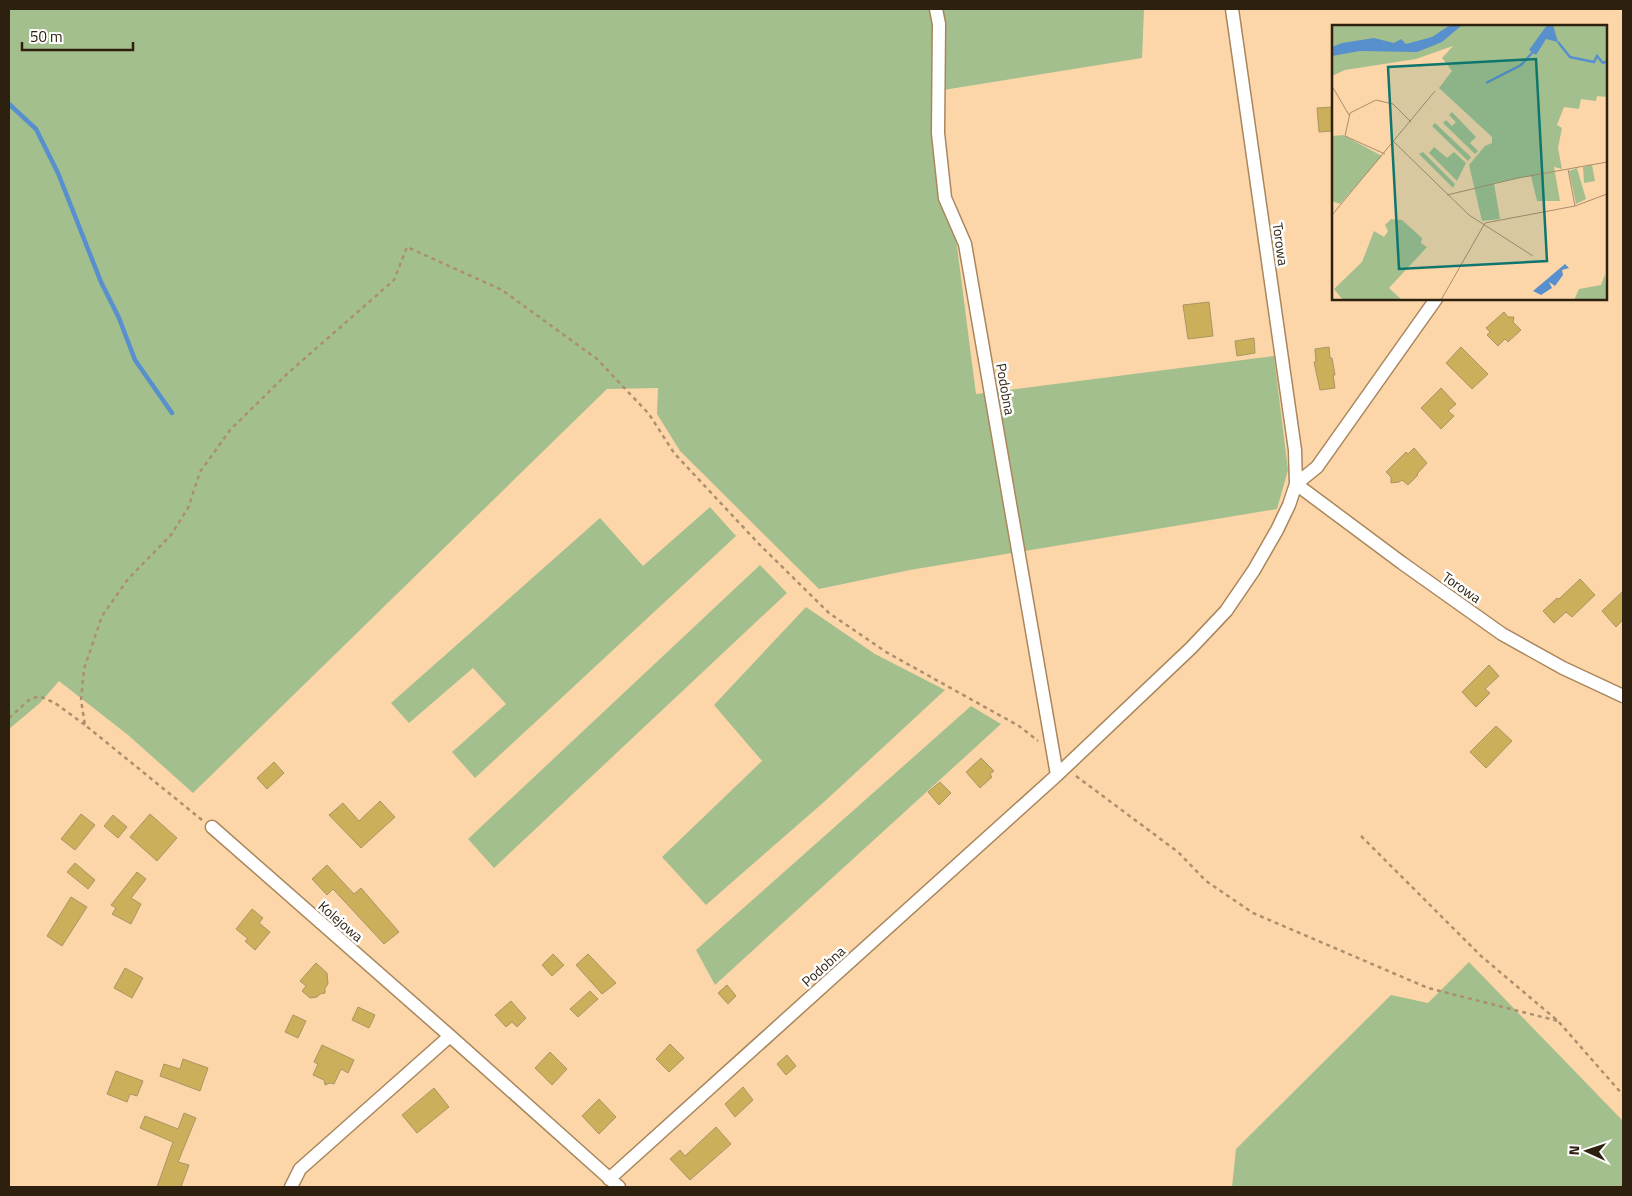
<svg xmlns="http://www.w3.org/2000/svg" width="1632" height="1196" viewBox="0 0 1632 1196" font-family="'Titillium Web',sans-serif">
<style>
.green{fill:#a4bf8e}
.lines{fill:none;stroke-linecap:round;stroke-linejoin:round}
.stream{stroke:#5790cc;stroke-width:4.5}
.building{fill:#cbaf5a;stroke:#a89663}
.street-casing{stroke:#a9865c;stroke-width:15}
.path{stroke:#ac8f6d;stroke-width:2.5;stroke-dasharray:4 4;stroke-linecap:butt}
.street{stroke:#fff;stroke-width:12}
.labels{text-anchor:middle;dominant-baseline:central;stroke-width:5;stroke-linejoin:round;paint-order:stroke}
.street-label{font-size:14px;fill:#2e200f;stroke:#fefefe}
.inset-river{fill:none;stroke:#5790cc;stroke-width:2.5}
.inset-road{fill:none;stroke:#aa8d6b;stroke-width:1}
.view{fill:#0f766e;fill-opacity:0.15;stroke:#0f766e;stroke-width:2.5}
.inset-edge{fill:none;stroke:#2e200f;stroke-width:2.5}
</style>
<rect width="100%" height="100%" fill="#fcd6a9"/>
<path class="green" d="M9,9H1144L1142,58L937,91L976,394L1274,356L1288,470L1277,509L910,570L819,589L680,451L657,414L658,388L607,389L193,793L128,735L59,681L40,703L9,729Z
M710,507L736,536L475,778L452,752L506,704L473,668L409,723L391,703L600,518L643,566Z
M760,565L787,593L494,868L468,839Z
M806,607L875,654L945,690L824,802L706,905L662,857L762,761L714,705Z
M971,706L1001,724L715,985L696,950Z
M1469,962L1623,1121V1187H1232L1236,1149L1391,995L1428,1003Z"/>
<g class="lines">
<path class="stream" d="M9,104L36,129L58,173L101,282L119,318L135,360L172,413"/>
</g>
<path class="building" d="M1333,107V131L1319,132L1317,108Z
M1209,302L1213,336L1188,339L1183,305Z
M1504,312L1508,317H1514L1513,322L1521,330L1508,342L1505,339L1498,346L1487,335L1490,332L1486,328Z
M1254,338L1255,353L1237,356L1235,341Z
M1329,347L1330,358H1332L1335,375H1333L1335,388L1320,390L1314,362H1316L1315,349Z
M1461,347L1488,374L1472,389L1446,363Z
M1441,388L1456,404L1448,411L1454,416L1441,429L1421,408Z
M1414,448L1427,463L1417,474L1418,475L1408,485L1402,480L1399,482L1391,483V477L1386,472L1406,452L1408,454Z
M1580,579L1595,595L1572,617L1566,612L1554,623L1543,611L1557,598L1559,599Z
M1623,591V620L1616,627L1602,611Z
M1489,665L1499,676L1485,689L1490,693L1476,707L1462,692Z
M1496,726L1512,741L1486,768L1470,752Z
M981,758L994,771L990,774L992,777L980,788L966,772Z
M274,762L284,773L267,789L257,778Z
M940,782L951,793L939,805L928,792Z
M380,801L395,817L361,848L329,815L343,803L359,821Z
M81,814L95,825L75,850L61,839Z
M150,814L177,838L157,861L130,837Z
M113,815L127,827L118,838L104,826Z
M75,863L95,880L88,889L67,872Z
M327,865L354,894L361,888L399,932L384,944L333,889L327,895L312,879Z
M137,872L146,879L131,898L141,904L131,924L112,914L116,908L111,905Z
M71,897L87,907L62,946L47,936Z
M252,909L263,918L259,923L270,932L255,950L245,941L248,939L236,929Z
M553,954L564,965L552,976L542,965Z
M588,954L616,983L602,994L576,965Z
M316,963L327,973L328,984L325,988V993L320,994L317,997L310,998L302,991L306,986L300,981Z
M125,968L143,978L132,998L114,988Z
M727,985L736,996L728,1004L718,993Z
M590,991L598,999L578,1017L570,1009Z
M511,1001L526,1018L517,1027L512,1022L506,1027L495,1015Z
M358,1007L375,1015L369,1028L352,1020Z
M293,1015L306,1021L298,1038L285,1032Z
M670,1044L684,1058L669,1072L656,1059Z
M322,1045L354,1060L348,1073L341,1069L334,1084L330,1083L325,1085L324,1080L313,1075L318,1064L314,1062Z
M550,1052L567,1069L552,1085L535,1068Z
M787,1055L796,1066L786,1075L777,1064Z
M183,1059L208,1068L200,1091L160,1076L164,1064L180,1069Z
M116,1071L143,1081L137,1096L130,1094L127,1102L107,1094Z
M743,1087L753,1100L735,1117L725,1104Z
M434,1088L449,1107L417,1133L402,1115Z
M599,1099L616,1117L599,1134L582,1116Z
M184,1113L196,1118L178,1162L189,1165L181,1187H157L173,1142L140,1128L145,1116L178,1129Z
M716,1127L731,1144L690,1180L670,1159L680,1150L685,1156Z"/>
<g class="lines">
<defs>
<path id="street" d="M936,9L939,24L938,133L945,198L965,244L1057,775
M1296,484L1402,563L1502,634L1563,668L1623,696
M1296,484L1317,467L1436,299
M212,827L450,1036L619,1187
M609,1179L1057,775L1191,648L1226,611L1254,570L1277,530L1289,505L1296,484L1295,450L1232,9
M291,1187L300,1169L450,1036"/>
</defs>
<use href="#street" class="street-casing"/>
<path class="path" d="M9,718L29,700L39,696L55,703L85,725
M1076,776L1178,852L1206,881L1253,913L1428,988L1558,1021
M202,820L85,725L81,700L84,669L102,616L128,579L171,535L188,508L200,472L230,430L287,374L394,280L407,247L502,290L597,359L649,414L674,453L758,543L829,613L886,652L1019,726L1038,741
M1361,836L1481,956L1558,1021L1623,1095"/>
<use href="#street" class="street"/>
</g>
<g class="labels">
<g class="street-label">
<text transform="translate(1281 244) rotate(82)">Torowa</text>
<text transform="translate(1006 389) rotate(80)">Podobna</text>
<text transform="translate(1462 587) rotate(35)">Torowa</text>
<text transform="translate(341 921) rotate(41)">Kolejowa</text>
<text transform="translate(823 966) rotate(-42)">Podobna</text>
</g>
</g>
<g transform="translate(1332 25)">
<rect width="275" height="275" fill="#fcd6a9"/>
<path d="M0,0H275V72L265,71L264,76L249,74L247,84L232,82L225,100L230,103L226,123L230,144L222,142L228,176H205L199,151L162,158L168,194L150,196L137,140L153,121L160,118V112L107,63L120,46L110,33L121,21L84,34L13,45L0,51ZM120,87L144,112L138,118L146,126L143,129L111,98L114,95L120,101L124,97L117,90ZM103,98L139,132L136,136L100,101ZM11,110L50,131L8,179L0,176V111ZM102,122L115,133L122,127L134,138L125,156L97,128ZM91,127L123,159L121,163L87,129ZM260,140L263,156L252,158L251,142ZM245,143L254,174L244,179L237,146ZM59,194L70,195L90,213L89,218L95,222L57,263L70,275H11L2,264L30,237L42,206L52,212L56,206L53,200ZM273,249L275,275H242L247,264L269,260Z" fill="#a4bf8e"/>
<path d="M118,0H130L110,17L85,27L28,26L0,31V22L10,18L42,13L62,18L69,14L74,19L100,12ZM215,0H221L226,17L214,14L204,30L197,25ZM233,239L237,243L230,245L231,250L223,261L217,257L220,263L209,270L201,266Z" fill="#5790cc"/>
<path class="inset-river" d="M226,17L238,32L262,37L265,31L271,38L275,36M154,58L189,40L201,27"/>
<path class="inset-road" d="M0,61L17,90M62,117L137,190L201,231M53,129L13,111L18,88L44,75L61,79L79,97M236,144L243,181M115,170L186,153L275,137M0,190L103,66M109,275L153,198L243,181L275,169"/>
<path class="view" d="M204,34L215,236L67,244L56,42Z"/>
<rect width="275" height="275" class="inset-edge"/>
</g>
<rect width="1632" height="1196" fill="none" stroke="#2e200f" stroke-width="20"/>
<g transform="translate(1587 1151) rotate(273)" stroke="#fefefe" stroke-width="4" paint-order="stroke">
<path d="M0-4L9 19L0 12L-9 19Z" fill="#2e200f"/>
<text y="-8" font-size="14" font-weight="bold" text-anchor="middle" fill="#2e200f">N</text>
</g>
<path d="M22 42v8h111v-8" fill="none" stroke="#2e200f" stroke-width="2.5"/>
<text x="30" y="42" font-size="15" fill="#2e200f" stroke="#fefefe" stroke-width="4" paint-order="stroke">50 m</text>
</svg>
